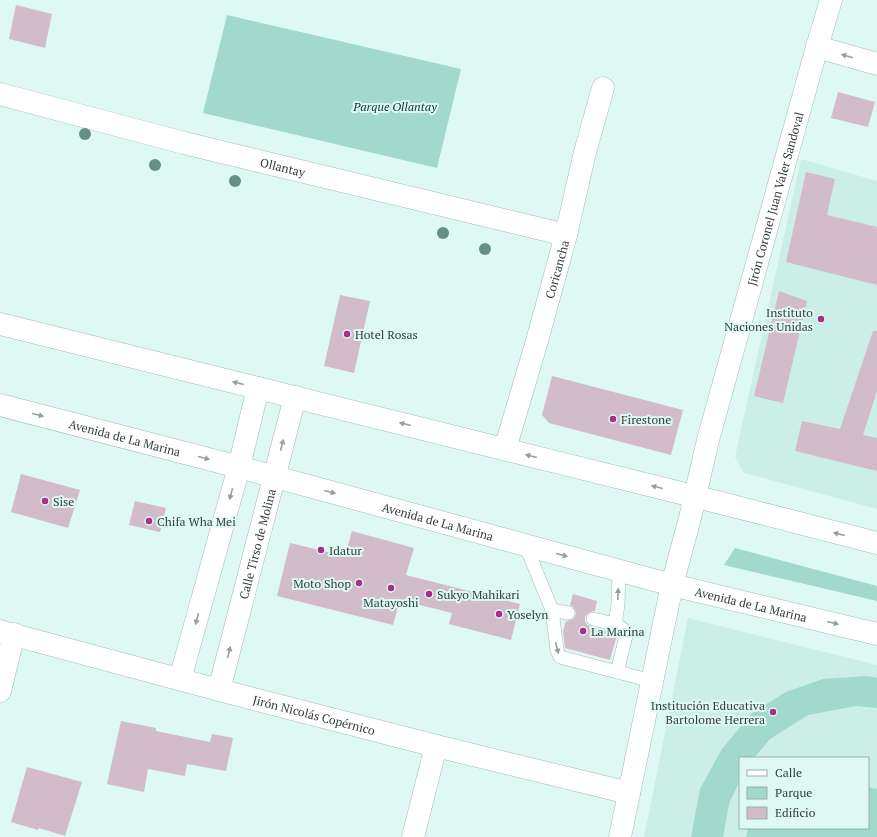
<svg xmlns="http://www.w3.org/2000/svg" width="877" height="837" viewBox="0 0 877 837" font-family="'PT Serif',serif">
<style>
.built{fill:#cbeee6;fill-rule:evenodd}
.green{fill:#a2d9cd}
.building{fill:#d2bcc9}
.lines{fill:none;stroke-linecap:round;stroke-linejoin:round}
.service-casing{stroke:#a2bcb6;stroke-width:14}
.minor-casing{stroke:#a2bcb6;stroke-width:23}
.tertiary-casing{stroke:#a2bcb6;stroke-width:23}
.primary-casing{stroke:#a2bcb6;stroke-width:23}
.service{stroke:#fff;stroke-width:13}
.minor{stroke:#fff;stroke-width:22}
.tertiary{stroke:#fff;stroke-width:22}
.primary{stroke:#fff;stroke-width:22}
.tree{fill:#668f88}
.oneway{fill:#999e9d}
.poi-dot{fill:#a72f85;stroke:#def9f3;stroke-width:1.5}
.labels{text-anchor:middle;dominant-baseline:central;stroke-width:4;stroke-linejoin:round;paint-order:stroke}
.park-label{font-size:12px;font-style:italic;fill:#033830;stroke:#def9f3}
.street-label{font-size:12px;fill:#333d3b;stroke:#def9f3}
.poi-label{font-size:12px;fill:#333d3b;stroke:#def9f3;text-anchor:start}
</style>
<rect width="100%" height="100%" fill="#def9f3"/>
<path class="built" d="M801,159L877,181V509L744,473L735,457Z
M688,618L877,665V837H644ZM740,758H868V828H740Z"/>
<path class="green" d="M227,15L461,69L437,168L203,113Z
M735,548L877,586V601L724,565Z
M866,676L877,678V708L856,706L808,715L770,739L754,758H740V780L729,804L723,837H691L700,789L722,749L751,714L786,692L823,679Z
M868,787L877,789V837H746L748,828H868Z"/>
<path class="building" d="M16,5L52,14L45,48L9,39Z
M838,92L875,102L868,127L831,118Z
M806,172L835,179L827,215L877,227V285L786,262Z
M779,291L807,301L783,403L754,396Z
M340,295L370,301L354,373L324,366Z
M873,331H877V391L863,435L877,438V471L795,451L802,421L840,429Z
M552,376L683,410L671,455L549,423L542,415Z
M21,474L80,490L68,528L11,512Z
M135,501L166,508L160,532L129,525Z
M352,531L414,548L406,575L520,604L511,640L449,624L452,613L400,600L393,625L277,596L290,543L345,556Z
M573,594L597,601L595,611L590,612L587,614L585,617V621L587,625L591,627L616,634L617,635L610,660L565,648L563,631L566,621L571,620L574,618L576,614L575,610L573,607L570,605Z
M121,721L156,728V731L210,742L212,734L233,738L226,771L187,764L185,776L148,769L144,792L107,784Z
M27,767L82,782L65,836L39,828L38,830L11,822Z"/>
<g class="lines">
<defs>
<path id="service" d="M525,544L552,610L568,613
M552,610L557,650L560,657L652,681
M593,619L615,624L618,605L619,570
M615,624C621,627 624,629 626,636L617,672"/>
<g id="minor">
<path d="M817,47L877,64"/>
<path id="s1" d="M0,94L184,143L566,235"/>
<path id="s2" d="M505,449L537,341L566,235L585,152L603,88"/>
<path id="s3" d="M0,631L219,690L436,746L629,793"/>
<path d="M180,679L239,467L258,388"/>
<path id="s4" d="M219,690L295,397"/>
<path d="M0,691L14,634"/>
<path d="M413,837L436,746"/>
</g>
<g id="tertiary">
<path id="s5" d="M620,837L672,585L690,518L708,440L817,47L831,0"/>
</g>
<g id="primary">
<path d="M0,324L725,504L877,543"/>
<path id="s6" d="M0,405L239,467L672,585L877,634"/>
</g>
</defs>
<use href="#service" class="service-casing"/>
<use href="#minor" class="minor-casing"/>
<use href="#tertiary" class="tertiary-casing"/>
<use href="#primary" class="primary-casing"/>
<use href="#service" class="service"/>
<use href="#minor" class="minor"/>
<use href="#tertiary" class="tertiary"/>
<use href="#primary" class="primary"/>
</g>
<g class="tree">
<circle cx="85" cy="134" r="6"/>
<circle cx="155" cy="165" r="6"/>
<circle cx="235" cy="181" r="6"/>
<circle cx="443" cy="233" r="6"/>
<circle cx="485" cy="249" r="6"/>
</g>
<defs><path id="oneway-solid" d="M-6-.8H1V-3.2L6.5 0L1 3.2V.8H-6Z"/></defs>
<g class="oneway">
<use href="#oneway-solid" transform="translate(847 56) rotate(-164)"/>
<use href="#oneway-solid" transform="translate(238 383) rotate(-166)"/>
<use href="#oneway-solid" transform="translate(38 415) rotate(14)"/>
<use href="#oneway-solid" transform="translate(405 424) rotate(-166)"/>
<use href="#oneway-solid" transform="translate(282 445) rotate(-75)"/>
<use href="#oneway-solid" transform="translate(531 456) rotate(-166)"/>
<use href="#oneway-solid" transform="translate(204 458) rotate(14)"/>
<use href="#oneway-solid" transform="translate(657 487) rotate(-166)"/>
<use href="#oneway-solid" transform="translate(330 492) rotate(15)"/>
<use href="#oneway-solid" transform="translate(231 494) rotate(105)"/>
<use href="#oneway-solid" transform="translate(839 534) rotate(-166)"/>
<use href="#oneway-solid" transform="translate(562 555) rotate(15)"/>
<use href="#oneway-solid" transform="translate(618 594) rotate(-88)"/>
<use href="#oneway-solid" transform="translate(197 619) rotate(105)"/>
<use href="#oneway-solid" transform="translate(833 623) rotate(14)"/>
<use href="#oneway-solid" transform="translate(557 648) rotate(76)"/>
<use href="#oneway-solid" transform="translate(229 652) rotate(-76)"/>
</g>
<g class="poi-dot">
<circle cx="821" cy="319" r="4"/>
<circle cx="347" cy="334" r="4"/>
<circle cx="613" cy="419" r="4"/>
<circle cx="45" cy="501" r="4"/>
<circle cx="149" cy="521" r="4"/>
<circle cx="321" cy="550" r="4"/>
<circle cx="359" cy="583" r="4"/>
<circle cx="391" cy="588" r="4"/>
<circle cx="429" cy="594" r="4"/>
<circle cx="499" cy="614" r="4"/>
<circle cx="583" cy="631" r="4"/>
<circle cx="773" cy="712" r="4"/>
</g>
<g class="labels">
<g class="park-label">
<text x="395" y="106">Parque Ollantay</text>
</g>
<g class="street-label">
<text stroke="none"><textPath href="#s1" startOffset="292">Ollantay</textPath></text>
<text stroke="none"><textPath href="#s5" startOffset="657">Jirón Coronel Juan Valer Sandoval</textPath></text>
<text stroke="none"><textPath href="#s2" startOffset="187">Coricancha</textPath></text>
<text stroke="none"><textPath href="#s6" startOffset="129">Avenida de La Marina</textPath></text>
<text stroke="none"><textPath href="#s6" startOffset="453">Avenida de La Marina</textPath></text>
<text stroke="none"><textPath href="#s4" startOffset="151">Calle Tirso de Molina</textPath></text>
<text stroke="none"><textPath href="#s6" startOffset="777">Avenida de La Marina</textPath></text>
<text stroke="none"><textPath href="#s3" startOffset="325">Jirón Nicolás Copérnico</textPath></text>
</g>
<g class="poi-label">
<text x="813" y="312" text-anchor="end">Instituto<tspan x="813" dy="14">Naciones Unidas</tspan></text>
<text x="355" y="334">Hotel Rosas</text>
<text x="621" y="419">Firestone</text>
<text x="53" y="501">Sise</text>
<text x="157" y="521">Chifa Wha Mei</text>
<text x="329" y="550">Idatur</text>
<text x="351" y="583" text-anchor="end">Moto Shop</text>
<text x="437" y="594">Sukyo Mahikari</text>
<text x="391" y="602" text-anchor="middle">Matayoshi</text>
<text x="507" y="614">Yoselyn</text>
<text x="591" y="631">La Marina</text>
<text x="765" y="705" text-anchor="end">Institución Educativa<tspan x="765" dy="14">Bartolome Herrera</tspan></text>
</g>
</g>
<rect x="739" y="757" width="130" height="72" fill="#def9f3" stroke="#9aaea9"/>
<rect x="747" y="770" width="20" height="6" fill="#ffffff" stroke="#9aaea9"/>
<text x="775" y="777" font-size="12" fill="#333d3b">Calle</text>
<rect x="747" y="787" width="20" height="12" fill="#a2d9cd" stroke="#9aaea9"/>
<text x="775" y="797" font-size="12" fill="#333d3b">Parque</text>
<rect x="747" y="807" width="20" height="12" fill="#d2bcc9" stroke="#9aaea9"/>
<text x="775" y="817" font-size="12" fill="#333d3b">Edificio</text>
</svg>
